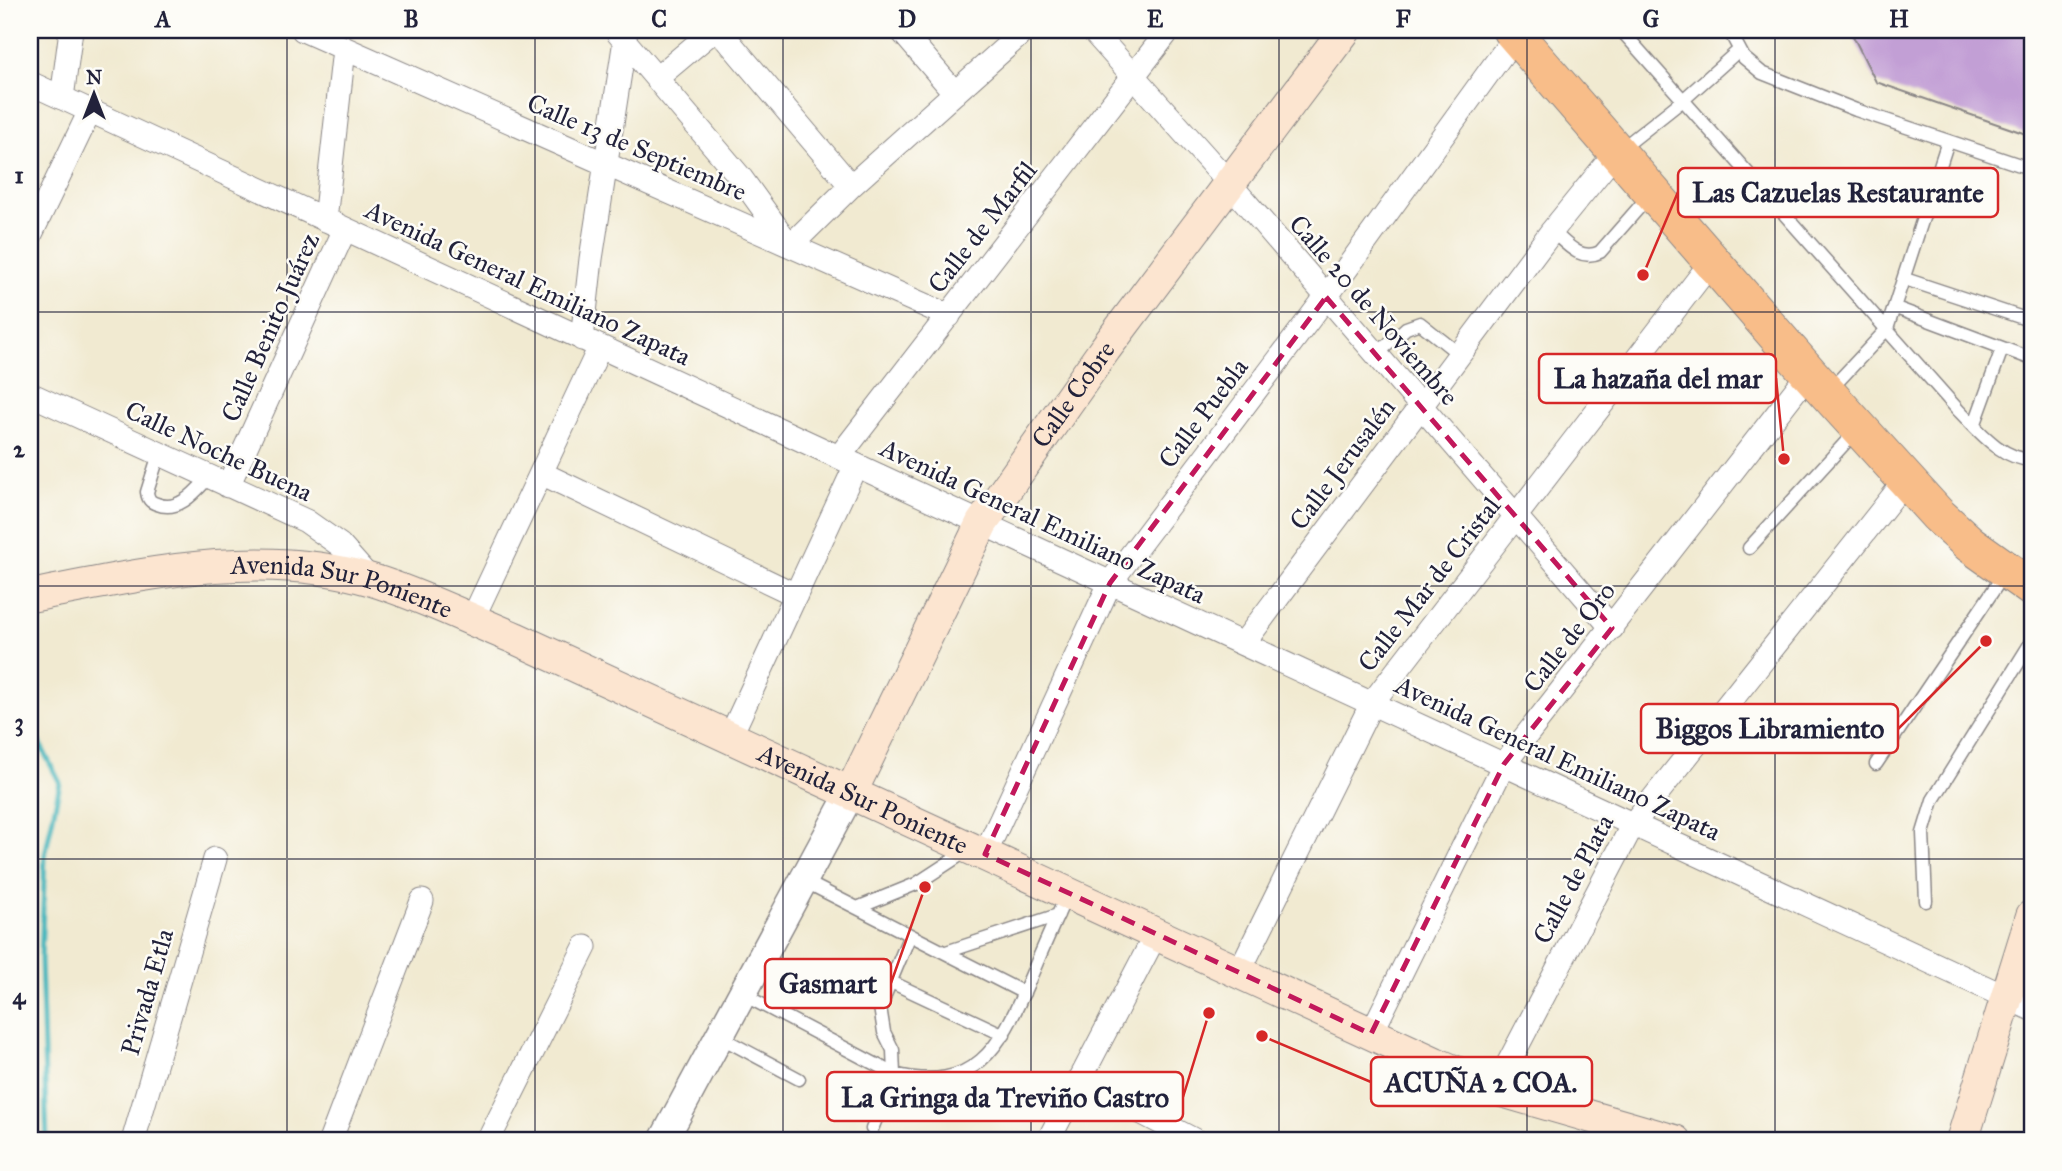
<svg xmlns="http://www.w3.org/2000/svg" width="2062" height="1171" viewBox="0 0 2062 1171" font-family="'IM FELL Great Primer',serif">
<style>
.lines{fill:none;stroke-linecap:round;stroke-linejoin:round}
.stream{stroke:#47b7be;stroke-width:5}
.building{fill:#c29fd5}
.service-casing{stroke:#8a8686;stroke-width:15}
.minor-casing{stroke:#8a8686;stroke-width:25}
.tertiary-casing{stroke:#8a8686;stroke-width:31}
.secondary-casing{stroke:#8a8686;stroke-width:34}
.primary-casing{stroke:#8a8686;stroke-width:39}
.service{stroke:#fff;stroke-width:12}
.minor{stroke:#fff;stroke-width:23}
.tertiary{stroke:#fff;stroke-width:28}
.secondary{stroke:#fce5d0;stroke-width:32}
.primary{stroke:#f8bd89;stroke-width:37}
.marked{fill:none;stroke:#c2185b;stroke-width:5;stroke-dasharray:14 9;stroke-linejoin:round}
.grid{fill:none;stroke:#22223b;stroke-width:2;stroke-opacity:0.55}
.labels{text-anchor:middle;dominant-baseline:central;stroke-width:5;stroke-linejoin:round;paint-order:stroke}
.street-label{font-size:26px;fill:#22223b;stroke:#fdfcf7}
.leader{fill:none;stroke:#d62828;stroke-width:2.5}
.callout-dot{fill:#d62828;stroke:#fdfcf7;stroke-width:2.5}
.callout{fill:#fdfcf7;stroke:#d62828;stroke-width:2.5}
.callout-label{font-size:28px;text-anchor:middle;font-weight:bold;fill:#22223b}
.neatline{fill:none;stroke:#22223b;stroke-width:2.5}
.grid-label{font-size:23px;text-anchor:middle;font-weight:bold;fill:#22223b}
</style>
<rect width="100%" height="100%" fill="#fdfcf7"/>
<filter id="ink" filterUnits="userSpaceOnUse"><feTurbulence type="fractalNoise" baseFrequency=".0143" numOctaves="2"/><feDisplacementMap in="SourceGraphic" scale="14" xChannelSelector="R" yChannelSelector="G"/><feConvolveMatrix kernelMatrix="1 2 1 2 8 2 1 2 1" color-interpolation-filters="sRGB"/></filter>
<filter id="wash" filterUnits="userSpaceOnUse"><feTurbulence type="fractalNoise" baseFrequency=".00686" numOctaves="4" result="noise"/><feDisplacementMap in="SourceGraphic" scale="28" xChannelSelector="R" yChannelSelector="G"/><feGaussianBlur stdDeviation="1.57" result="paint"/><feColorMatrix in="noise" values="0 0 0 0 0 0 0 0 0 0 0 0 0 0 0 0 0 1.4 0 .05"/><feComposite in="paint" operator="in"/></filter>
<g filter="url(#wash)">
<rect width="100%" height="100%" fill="#f1ead1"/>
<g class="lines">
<path class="stream" d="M30,737L39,742L60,783L45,855L41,960L47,1141"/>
</g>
<g id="blocks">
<path class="building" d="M1850,30H2032V136L1876,82Z"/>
</g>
</g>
<g filter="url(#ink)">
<use href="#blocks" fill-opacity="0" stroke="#8a8686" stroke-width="2"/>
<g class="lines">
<defs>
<path id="service" d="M1621,30L1959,411C1979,431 2001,459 2032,460
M1729,30L1744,58L1762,73L1856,110L2032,169
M1620,150L1683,100L1739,50
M1552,231C1566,243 1580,262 1600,252L1649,196
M1905,279L2032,321
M1896,308L2032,359
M1376,355L1406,328L1420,323L1459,354
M1829,391L1887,329L1948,141
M1974,426L2002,349
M159,454L147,492C148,499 150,502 157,504C179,513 196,491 209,477
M1749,548L1857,430
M1876,764L2005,573
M804,881L1024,993
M1926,901L1923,833L1933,800L2032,641
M857,908L916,884L968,850
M946,952L1058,915
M889,981L1004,1035
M742,994L894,1074C975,1094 1000,1048 1028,983C1041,953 1054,922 1068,893
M720,1037L799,1079
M872,1129L894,1074L893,1050L884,1032L880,1007L910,935"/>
<path id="minor" d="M303,30L949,316
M719,30L851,186
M901,30L955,93
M1092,30L1229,183L1612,628
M617,32L741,178L787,242
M658,77L714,30
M30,83L2032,1009
M62,98L71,30
M325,220L344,49
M30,236L90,111
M792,244L851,186L1025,30
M582,339L591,259L625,40
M30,394L306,521L340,545L371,580
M839,457L1169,30
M541,473L796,595
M228,486L345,229
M472,620L600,347
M1243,644L1552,231L1616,152
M730,737L856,465
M985,854L1110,583L1326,297L1516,35
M1239,972L1372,703L1713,260
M1371,1034L1504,764L1809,373
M1079,1080L1196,1141
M1495,1089L1633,824L1906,480
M133,1141L215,859
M330,1141L422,901
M488,1141L585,947
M1048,1141L1157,932"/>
<path id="tertiary" d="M663,1141L851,792"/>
<g id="secondary">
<path id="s1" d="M30,596C140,575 260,546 372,580C421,595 468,619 515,638L1435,1063L1495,1089L1675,1141"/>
<path id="s2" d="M851,792L982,523L1105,349L1345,30"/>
<path d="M1962,1141L2032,916"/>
</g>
<path id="primary" d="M1511,30L1809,373L1938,515L1970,544L2032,588"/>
</defs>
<use href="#service" class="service-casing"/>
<use href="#minor" class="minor-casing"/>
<use href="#tertiary" class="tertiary-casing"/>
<use href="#secondary" class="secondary-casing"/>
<use href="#primary" class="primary-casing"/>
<use href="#service" class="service"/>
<use href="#minor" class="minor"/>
<use href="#tertiary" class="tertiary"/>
<use href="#secondary" class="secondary"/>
<use href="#primary" class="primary"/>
</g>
</g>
<path class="marked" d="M1326,297L1612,628L1504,764L1371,1034L985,854L1110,583Z"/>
<path class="grid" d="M287,30V1141M535,30V1141M783,30V1141M1031,30V1141M1279,30V1141M1527,30V1141M1775,30V1141M30,312H2032M30,586H2032M30,859H2032"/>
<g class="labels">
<g class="street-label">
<text transform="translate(637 147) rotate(23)">Calle 13 de Septiembre</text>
<text transform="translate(982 227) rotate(-52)">Calle de Marfil</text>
<text transform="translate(528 283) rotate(25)">Avenida General Emiliano Zapata</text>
<text transform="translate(1374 310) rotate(49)">Calle 20 de Noviembre</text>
<text transform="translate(270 327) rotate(-66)">Calle Benito Juárez</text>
<text stroke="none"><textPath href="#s2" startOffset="457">Calle Cobre</textPath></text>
<text transform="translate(1203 413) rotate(-53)">Calle Puebla</text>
<text transform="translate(219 451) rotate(25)">Calle Noche Buena</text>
<text transform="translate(1342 464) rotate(-53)">Calle Jerusalén</text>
<text transform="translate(1043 521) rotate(25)">Avenida General Emiliano Zapata</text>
<text transform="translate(1429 584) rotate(-52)">Calle Mar de Cristal</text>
<text stroke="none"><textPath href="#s1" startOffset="317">Avenida Sur Poniente</textPath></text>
<text transform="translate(1569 637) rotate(-52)">Calle de Oro</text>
<text transform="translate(1558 758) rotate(25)">Avenida General Emiliano Zapata</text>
<text stroke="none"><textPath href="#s1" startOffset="884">Avenida Sur Poniente</textPath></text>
<text transform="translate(1573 879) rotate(-62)">Calle de Plata</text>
<text transform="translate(147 992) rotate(-74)">Privada Etla</text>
</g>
</g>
<path class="leader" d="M1643 275L1678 192M1784 459L1776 378M1986 641L1898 729M925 887L891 983M1262 1036L1371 1082M1209 1013L1183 1097"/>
<g class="callout-dot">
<circle cx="1643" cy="275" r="7"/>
<circle cx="1784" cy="459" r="7"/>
<circle cx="1986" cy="641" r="7"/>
<circle cx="925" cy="887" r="7"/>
<circle cx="1262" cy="1036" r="7"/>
<circle cx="1209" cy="1013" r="7"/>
</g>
<g class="callout">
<rect x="1678" y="168" width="320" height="49" rx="7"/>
<rect x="1539" y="354" width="237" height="49" rx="7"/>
<rect x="1641" y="704" width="257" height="49" rx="7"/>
<rect x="765" y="959" width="126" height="49" rx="7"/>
<rect x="1371" y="1057" width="221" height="49" rx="7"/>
<rect x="827" y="1072" width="356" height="49" rx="7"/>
</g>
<g class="callout-label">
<text x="1838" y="202">Las Cazuelas Restaurante</text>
<text x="1658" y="388">La hazaña del mar</text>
<text x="1770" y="738">Biggos Libramiento</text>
<text x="828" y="993">Gasmart</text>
<text x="1481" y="1092">ACUÑA 2 COA.</text>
<text x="1005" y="1107">La Gringa da Treviño Castro</text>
</g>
<rect width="2062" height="1171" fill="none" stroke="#fdfcf7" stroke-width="77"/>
<g transform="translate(94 94)" stroke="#fdfcf7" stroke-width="5" paint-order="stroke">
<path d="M0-5L12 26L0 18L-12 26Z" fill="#22223b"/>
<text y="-10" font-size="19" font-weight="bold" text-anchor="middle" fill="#22223b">N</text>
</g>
<rect x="38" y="38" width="1986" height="1094" class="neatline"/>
<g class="grid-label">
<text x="163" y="27">A</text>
<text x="411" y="27">B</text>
<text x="659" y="27">C</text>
<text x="907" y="27">D</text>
<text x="1155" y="27">E</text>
<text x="1403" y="27">F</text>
<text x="1651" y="27">G</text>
<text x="1899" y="27">H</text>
<text x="19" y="183">1</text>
<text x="19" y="457">2</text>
<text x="19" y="730">3</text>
<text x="19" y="1004">4</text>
</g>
</svg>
